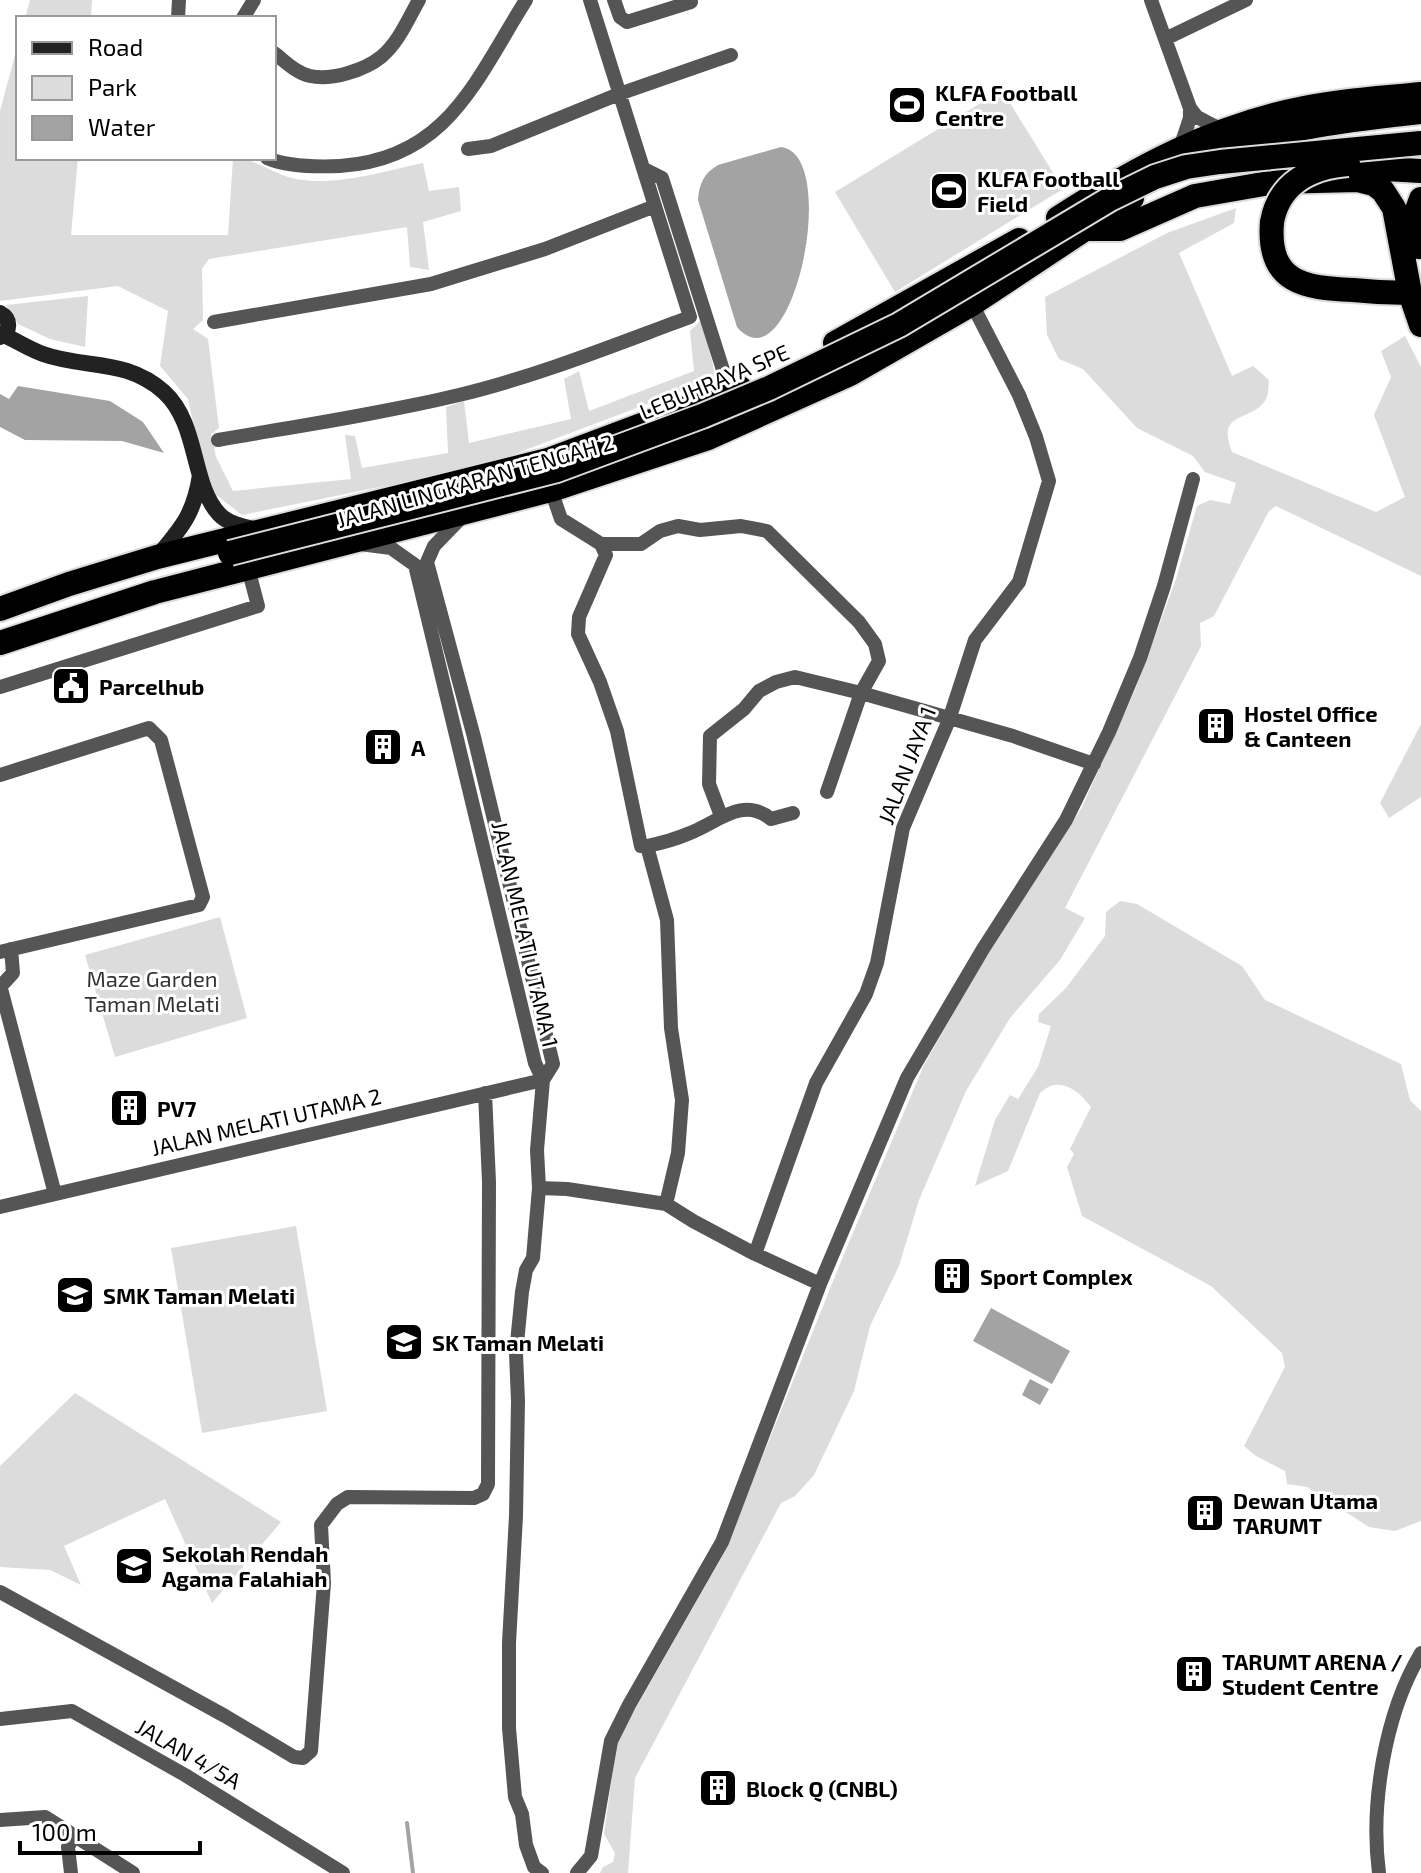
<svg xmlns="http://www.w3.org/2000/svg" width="1421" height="1873" viewBox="0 0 1421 1873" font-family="'Exo 2',sans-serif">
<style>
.green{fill:#dcdcdc}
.water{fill:#a3a3a3}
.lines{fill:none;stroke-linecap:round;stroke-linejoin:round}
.stream{stroke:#a3a3a3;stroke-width:4}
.highway-casing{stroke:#dbdbdb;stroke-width:28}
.street{stroke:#555;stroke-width:14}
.secondary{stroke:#222;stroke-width:16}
.highway{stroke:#000;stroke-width:24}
.highway-bridge-casing{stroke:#dbdbdb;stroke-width:28;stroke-linecap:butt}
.highway-bridge{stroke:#000;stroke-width:24}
.labels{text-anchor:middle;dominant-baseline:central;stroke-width:6;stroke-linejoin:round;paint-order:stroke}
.poi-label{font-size:22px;font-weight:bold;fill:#000;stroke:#fff;text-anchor:start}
.street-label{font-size:22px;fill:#000;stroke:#fff}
.park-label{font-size:22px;fill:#333;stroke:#fff}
</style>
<rect width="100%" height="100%" fill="#fff"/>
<path class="green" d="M30,0H92L91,18H25Z
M18,44V158H78L71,235H228L233,158C255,158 271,173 292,178C332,188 384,171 423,163L429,191L459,187L461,211L423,222L429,270L410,267L407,227L209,259L202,269L203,320L193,329L208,339L219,428L211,434L216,457L233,491L351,479L345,435L355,436L362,468L448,453L446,407L464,401L469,443L571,419L564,379L579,371L589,411L694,371L690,331L702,319L716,378L483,466L242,515L215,494L200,455L188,399L160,366L168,311L118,286L0,301V111Z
M1002,90L1063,189L895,292L835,192Z
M1236,208L1234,223L1179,253L1232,376L1253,366L1269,380C1268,387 1269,394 1266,399C1253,423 1215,409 1232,452L1376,512L1405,497L1374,415L1391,377L1381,351L1405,336L1421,367V576L1276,506L1269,511L1214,616L1200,623L1201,646L1065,908L1085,918L1060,960L1010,1018L966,1091L919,1200L899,1266L870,1326L854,1391L814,1475L795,1496L781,1503L635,1778L628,1873H600L603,1867L613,1862L615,1853L604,1834L617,1741L722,1557L844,1254L924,1065L976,973L1081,809L1135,690L1176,579L1197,506L1210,500L1230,504L1236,483L1205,472L1193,456L1137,428L1083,369L1059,359L1047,335L1045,297L1167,233Z
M88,296L85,347L50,339L18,324L6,305Z
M1421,724V797L1389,818L1380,803Z
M1120,901L1137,904L1242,966L1265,1000L1401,1064L1410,1100L1421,1111V1521L1395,1531L1369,1527L1307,1487L1287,1484L1285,1471L1256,1456L1244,1446L1285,1367L1282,1353L1211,1286L1082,1216L1067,1167L1074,1154L1070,1149L1091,1107C1078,1090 1059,1075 1040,1093L1008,1171L975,1186L995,1120L1010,1095L1018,1099L1038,1067L1051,1026L1038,1022L1039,1014L1066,988L1105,936L1106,912Z
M220,917L247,1018L115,1057L85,955Z
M296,1226L327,1411L202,1433L171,1248Z
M75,1393L281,1522L212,1603L165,1499L64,1546L81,1585L50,1570L0,1567V1466Z"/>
<path class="water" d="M781,147C842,154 792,391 737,327L698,200C699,184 704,173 718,165Z
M18,386L110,401L143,422L164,453L122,441L25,440L0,427V394L9,399Z
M991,1308L1070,1351L1052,1384L973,1341Z
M1030,1379L1049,1389L1040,1405L1022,1395Z"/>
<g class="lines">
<path class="stream" d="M407,1823L413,1873"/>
<defs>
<path id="highway" d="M1200,163C1277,127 1338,121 1421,112
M1350,167L1421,171
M1058,218C1135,168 1213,126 1304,108C1343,100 1382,98 1421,94
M1272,222C1267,283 1304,288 1353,290C1372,292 1391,293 1410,293
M1087,229H1120L1195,196L1275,182L1358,180L1374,184L1383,191L1394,208L1410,293L1421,325
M1418,247L1414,218L1421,199
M835,343L1019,240
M0,609L69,584L157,557L548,460L740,388
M0,643L155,592L551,490L708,438L850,374L972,304L1132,198"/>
</defs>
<use href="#highway" class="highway-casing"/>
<path class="street" d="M614,0L620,17L627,22L691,2
M1151,0L1190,108L1197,117L1222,130
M178,18L179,0
M243,18L254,0
M1165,39L1246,0
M274,53C285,61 296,73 310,76C331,81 365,70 381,57C399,42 408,19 419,0
M1180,148L1190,118V108
M468,149L491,146L619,94L731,55
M267,158C288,167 317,167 340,166C448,159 476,79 526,0
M644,169L662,178L730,392
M214,322L431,284L545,249L655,206
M218,440C298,426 379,414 459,395C538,376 614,345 690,317L590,0
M551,490L561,519L601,544L606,555L579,617L578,634L600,682L617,731L641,846H647L667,920L671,1028L682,1100L678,1153L666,1204
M464,515L434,546L427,562L474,737L553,1064L543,1080L537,1150L539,1188L533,1258L526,1270L522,1292L516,1353L518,1401L516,1516L509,1643V1728L515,1797L522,1814L526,1845L534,1867L542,1873
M360,544L391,548L415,565L535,1063L543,1080
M601,544H641L660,531L678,526L700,530L741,526L767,531L859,622L875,644L879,661L861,693L827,792
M0,687L258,606L248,568
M0,775L149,728L161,740L203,897L199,905L0,952
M721,816L709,784L710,736L744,709L759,691L776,682L795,677L861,693L1013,736L1094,764
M647,846C662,843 676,839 690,833C718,822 743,796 771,819L793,813
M0,985L55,1194
M1,986L13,973L11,949
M539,1188L567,1189L666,1204L693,1221L755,1254L820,1284
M0,1207L543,1080
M755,1254L816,1083L866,994L877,963L903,828L949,720L975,640L1019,582L1049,481L1036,437L1019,395L972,304
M0,1592L225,1716L294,1757L303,1758L311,1751L324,1583L321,1525L337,1504L348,1497L474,1498L483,1494L488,1484L489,1182L485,1093
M0,1719L72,1711L185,1775L343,1873
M0,1820L45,1817L133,1873
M71,1873L68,1847L74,1835
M577,1873L591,1856L611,1741L629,1705L722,1542L820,1284L907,1078L983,949L1066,820L1109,732L1140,658L1164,586L1193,479
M1379,1873C1370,1804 1385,1713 1421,1653"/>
<path class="secondary" d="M0,313C11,319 11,331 0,337
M4,335C17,341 29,349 43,354C85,369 126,358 164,392C199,424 191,484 219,514C228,524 245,527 258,530
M157,557C181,528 194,515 200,475"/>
<use href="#highway" class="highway"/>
<defs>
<path id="highway-bridge" d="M1272,222C1279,183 1311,167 1348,164
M230,553L557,470L702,416L769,388L899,325L1110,199L1155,177L1186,167L1220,162L1421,143"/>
</defs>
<use href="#highway-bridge" class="highway-bridge-casing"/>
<use href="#highway-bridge" class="highway-bridge"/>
</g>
<defs>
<symbol id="stadium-square" viewBox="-11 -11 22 22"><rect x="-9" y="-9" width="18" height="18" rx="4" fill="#000" stroke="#fff"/><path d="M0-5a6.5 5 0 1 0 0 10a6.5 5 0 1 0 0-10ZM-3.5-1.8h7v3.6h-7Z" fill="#fff"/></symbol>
<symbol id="civic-square" viewBox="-11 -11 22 22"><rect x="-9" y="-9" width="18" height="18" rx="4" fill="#000" stroke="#fff"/><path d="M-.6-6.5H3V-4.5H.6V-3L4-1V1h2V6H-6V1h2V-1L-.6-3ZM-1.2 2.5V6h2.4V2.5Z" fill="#fff"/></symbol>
<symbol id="building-square" viewBox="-11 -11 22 22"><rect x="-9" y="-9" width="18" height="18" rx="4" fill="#000" stroke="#fff"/><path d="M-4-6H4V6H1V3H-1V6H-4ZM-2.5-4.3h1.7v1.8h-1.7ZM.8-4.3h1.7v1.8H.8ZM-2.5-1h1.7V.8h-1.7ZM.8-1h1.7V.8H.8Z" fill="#fff"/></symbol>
<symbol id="school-square" viewBox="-11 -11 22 22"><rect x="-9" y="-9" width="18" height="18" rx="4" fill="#000" stroke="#fff"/><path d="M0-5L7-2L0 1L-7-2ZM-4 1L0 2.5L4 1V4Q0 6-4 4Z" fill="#fff"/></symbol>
</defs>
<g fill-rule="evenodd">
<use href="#stadium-square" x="885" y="83" width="44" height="44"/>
<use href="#stadium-square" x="927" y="169" width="44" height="44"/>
<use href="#civic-square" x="49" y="664" width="44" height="44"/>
<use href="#building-square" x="1194" y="704" width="44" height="44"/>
<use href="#building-square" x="361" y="725" width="44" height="44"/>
<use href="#building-square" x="107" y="1086" width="44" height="44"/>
<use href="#building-square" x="930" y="1254" width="44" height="44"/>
<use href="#school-square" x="53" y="1273" width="44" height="44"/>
<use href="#school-square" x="382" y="1320" width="44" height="44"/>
<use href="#building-square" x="1183" y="1491" width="44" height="44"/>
<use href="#school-square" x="112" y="1544" width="44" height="44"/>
<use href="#building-square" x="1172" y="1652" width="44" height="44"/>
<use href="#building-square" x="696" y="1766" width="44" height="44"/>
</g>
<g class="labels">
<g class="poi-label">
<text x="935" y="92">KLFA Football<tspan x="935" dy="25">Centre</tspan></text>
<text x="977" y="178">KLFA Football<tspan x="977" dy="25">Field</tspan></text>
<text x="99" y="686">Parcelhub</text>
<text x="1244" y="713">Hostel Office<tspan x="1244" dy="25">&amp; Canteen</tspan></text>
<text x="411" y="747">A</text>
<text x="157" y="1108">PV7</text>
<text x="980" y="1276">Sport Complex</text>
<text x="103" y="1295">SMK Taman Melati</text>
<text x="432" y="1342">SK Taman Melati</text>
<text x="1233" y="1500">Dewan Utama<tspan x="1233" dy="25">TARUMT</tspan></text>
<text x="162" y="1553">Sekolah Rendah<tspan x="162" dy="25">Agama Falahiah</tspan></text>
<text x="1222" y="1661">TARUMT ARENA /<tspan x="1222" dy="25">Student Centre</tspan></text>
<text x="746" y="1788">Block Q (CNBL)</text>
</g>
<g class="street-label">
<text transform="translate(714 381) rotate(-23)">LEBUHRAYA SPE</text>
<text transform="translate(475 480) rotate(-16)">JALAN LINGKARAN TENGAH 2</text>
<text transform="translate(906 765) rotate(-69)">JALAN JAYA 1</text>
<text transform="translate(526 934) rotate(77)">JALAN MELATI UTAMA 1</text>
<text transform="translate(266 1121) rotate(-13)">JALAN MELATI UTAMA 2</text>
<text transform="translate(189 1753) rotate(30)">JALAN 4/5A</text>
</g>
<g class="park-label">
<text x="152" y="978">Maze Garden<tspan x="152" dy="25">Taman Melati</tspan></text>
</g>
</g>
<rect x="16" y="16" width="260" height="144" fill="#ffffff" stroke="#999999" stroke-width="2"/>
<rect x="32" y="42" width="40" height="12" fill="#222222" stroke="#999999" stroke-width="2"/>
<text x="88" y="56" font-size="24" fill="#000000">Road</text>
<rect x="32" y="76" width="40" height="24" fill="#dcdcdc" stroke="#999999" stroke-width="2"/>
<text x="88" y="96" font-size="24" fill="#000000">Park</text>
<rect x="32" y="116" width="40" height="24" fill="#a3a3a3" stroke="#999999" stroke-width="2"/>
<text x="88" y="136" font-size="24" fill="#000000">Water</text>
<path d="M20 1841v12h180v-12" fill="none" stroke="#000000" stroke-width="4"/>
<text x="32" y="1841" font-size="24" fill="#000000" stroke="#ffffff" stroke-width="6" paint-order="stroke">100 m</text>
</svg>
